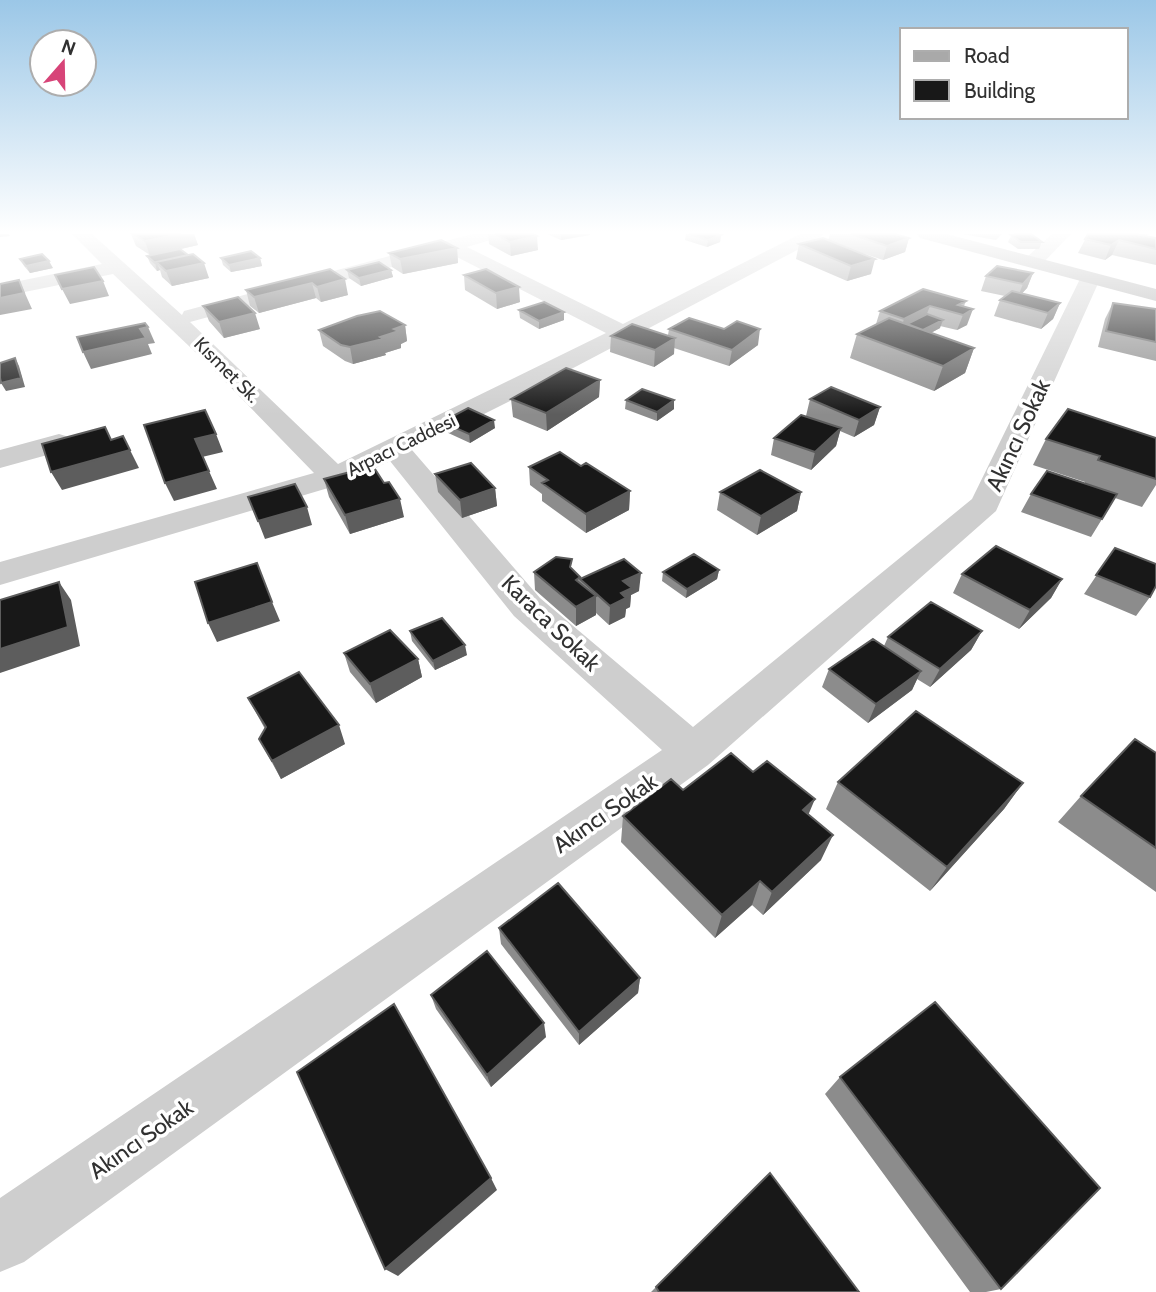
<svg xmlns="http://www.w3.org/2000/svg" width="1156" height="1292" viewBox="0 0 1156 1292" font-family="Cabin,sans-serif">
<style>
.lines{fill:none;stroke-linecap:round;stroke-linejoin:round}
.minor{fill:#cecece;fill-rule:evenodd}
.major{fill:#a9a9a9;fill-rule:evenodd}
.wall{fill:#8c8c8c}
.shaded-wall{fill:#5d5d5d}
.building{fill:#181818;stroke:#5d5d5d;stroke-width:2}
.labels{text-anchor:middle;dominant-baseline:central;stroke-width:7;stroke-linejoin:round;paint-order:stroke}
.far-street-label{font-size:19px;fill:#313131;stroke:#fff}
.street-label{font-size:23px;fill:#313131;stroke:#fff}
</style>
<rect width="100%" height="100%" fill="#fff"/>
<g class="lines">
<path class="minor" d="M72,234H92L182,315L184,311L472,234H500L497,238L467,247L623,324L800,234H823L820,238L522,395L412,450L540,598L693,727L972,499L1080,279L1083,275H1097L1100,279L996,511L708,765L24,1262L0,1272V1198L662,750L514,616L390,461L345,483L0,585V562L314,473L210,366L113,274L0,297V285L102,264ZM447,252L606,333L338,464L190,322Z
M1052,234H1071L1040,266H1026L1023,262L1026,258Z
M59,434L69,437L73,443L69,449L0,468V450Z"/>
<path class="major" d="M917,234H947L1156,289V301L920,238Z"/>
</g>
<path class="wall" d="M131,234H194L198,245L181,249L209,278L172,286L162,277L160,270L157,271L150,263L147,256L150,255L136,246Z
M488,234H533L538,250L511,256L489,244Z
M547,234H590V235L561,240Z
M686,234H717L721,235L720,242L707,247L685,240Z
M830,234H895L909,238L905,252L883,260L844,247L871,274L847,281L796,259L799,244L828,240Z
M962,234H1002L996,240Z
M1012,234H1031L1042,242L1039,249H1018L1008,242Z
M1088,234H1149L1147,236L1156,238V265L1112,255L1105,260L1078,253Z
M457,248L458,263L403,274L392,267L389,253Z
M221,258H260L262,266L231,272L223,265Z
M20,259L53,268L30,273L24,266Z
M330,269L348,295L321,302L316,298L259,313L250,306L246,290Z
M347,270H391L393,277L361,286L349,278Z
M1033,273L1027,288L1022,293L1060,303L1053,319L1041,329L994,316L1000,300L1005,296L981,291L986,276Z
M464,275L520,302L497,309L465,290Z
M966,301L964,306L967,325L957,330L940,326V328L931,333L974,348L965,373L934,391L850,358L857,334L876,324L880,311Z
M1113,303L1156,309V361L1098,347L1105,319Z
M203,306L260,329L224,338L209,321Z
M519,310L564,320L539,329L520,318Z
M405,325L407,341L401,344V348L385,353L386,355L353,364L345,361L323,346L319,330Z
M669,329L758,345L729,366L674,348V354L654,367L610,352L611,336L668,335Z
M600,380L599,397L547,431L513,417L511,399Z
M810,399L880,407L874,425L854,437L840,431L836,446L811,470L771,455L774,438L806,416Z
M626,400L674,409L657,421L625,409Z
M442,422L495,428L470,443L444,431Z
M1156,438V485L1142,507L1115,498L1091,537L1021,512L1031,494L1085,483V482L1033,465L1046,439Z
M529,467L630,491L629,510L586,533L542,501V494L530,485Z
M435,474L495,488L497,506L462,518L438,492Z
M324,479L404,517L350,534L329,497Z
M720,492H801L797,511L757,535L717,510Z
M1115,548L1150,597L1136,616L1084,594Z
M572,569L580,579L639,591L631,595L630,607L626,609L625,617L609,625L596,613V615L576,626L535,590L534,572Z
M719,570L717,579L686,598L662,581L663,572Z
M962,574L1062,579L1051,598L1019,629L953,593Z
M410,631L467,655L435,670L412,641Z
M982,631L971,650L930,687L917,679L912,690L868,723L822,687L829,669L884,646L888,637Z
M344,653L418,659L422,677L376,703L350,672Z
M248,698L345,744L281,779L259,739L265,729Z
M1156,753V892L1058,822L1081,796Z
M753,772L808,815L821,860L763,915L752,905L715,938L621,842L623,816L683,790Z
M838,782L1023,783L1004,809L930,891L826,809Z
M499,928L640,978L638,993L579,1045L501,944Z
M431,995L546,1037L491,1087L436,1009Z
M840,1077L1001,1289L986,1292H970L825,1094Z
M656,1287L859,1292H651Z"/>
<path class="shaded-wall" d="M0,234H9L10,236L0,237Z
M181,234H194L198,245L150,256L145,241Z
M561,234H590V235L561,240Z
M721,235L720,242L707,247L708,240Z
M537,236L538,250L511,256L510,242Z
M909,238L905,252L883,260L887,246Z
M1119,240L1112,255L1105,260L1111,245Z
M457,248L458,263L403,274L400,259Z
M260,258L262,266L231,272L229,265Z
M875,259L871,274L847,281L851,266Z
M49,261L53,268L30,273L26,266Z
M155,263H157L160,270L157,271Z
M204,263L209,278L172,286L166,271Z
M391,270L393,277L361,286L359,278Z
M1033,273L1027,288L1017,299L1023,284Z
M345,279L348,295L321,302L317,287Z
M19,280L32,309L0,315V298Z
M103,281L109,296L70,304L62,289Z
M312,283L316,298L259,313L254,297Z
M519,287L520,302L497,309L496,293Z
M1060,303L1053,319L1041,329L1048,313Z
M930,306L924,321L899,335L904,319Z
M973,309L967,325L957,330L963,315Z
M564,312V320L539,329V321Z
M255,313L260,329L224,338L219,322Z
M943,320L940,328L919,339L921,331Z
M405,325L407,341L401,344V348L385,353L386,355L353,364L350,347L380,337L394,329Z
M148,327L155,343L148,344L152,354L91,369L83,352L140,329Z
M760,329L758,345L729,366L732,350Z
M675,338L674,354L654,367L655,350Z
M974,348L965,373L934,391L943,366Z
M15,358L19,366L25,387L6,391L1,383Z
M600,380L599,397L547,431L546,413Z
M674,400V409L657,421V412Z
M880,407L874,425L854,437L859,420Z
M494,420L495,428L470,443L469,434Z
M841,428L836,446L811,470L815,452Z
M216,434L223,452L202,457L195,439Z
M130,450L139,468L62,490L51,472Z
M209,471L217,489L174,501L165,483Z
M495,488L497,506L462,518L460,500Z
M630,491L629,510L586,533V514Z
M801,492L797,511L757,535L761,516Z
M400,499L404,517L350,534L345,515Z
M307,507L312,525L265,539L258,521Z
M719,570L717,579L686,598L687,589Z
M641,573L639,591L631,595L630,607L626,609L625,617L609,625L610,606L623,581Z
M1062,579L1051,598L1019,629L1030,610Z
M59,582L71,600L80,646L0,673V649Z
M596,596V615L576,626V607Z
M272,602L280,621L217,642L208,623Z
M982,631L971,650L930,687L940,669Z
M465,645L467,655L435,670L433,661Z
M418,659L422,677L376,703L370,684Z
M921,671L912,690L868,723L876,704Z
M339,725L345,744L281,779L272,761Z
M1023,783L1004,809L930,891L947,867Z
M815,799L804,825L803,810Z
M833,835L821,860L763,915L772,892Z
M760,881L752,905L715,938L722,915Z
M640,978L638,993L579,1045V1032Z
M544,1023L546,1037L491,1087L487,1075Z
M491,1178L497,1190L398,1276L385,1269Z"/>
<path class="building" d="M133,234H181L145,241Z
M495,234H533L537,236L510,242Z
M689,234H717L721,235L708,240Z
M851,234H895L909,238L887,246Z
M1014,234H1031L1042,242H1021L1011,235H1016Z
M1088,234H1136L1156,238V249L1119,240L1111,245L1085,239Z
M823,238L875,259L851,266L799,244Z
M441,240L457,248L400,259L389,253Z
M180,249L188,255L156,262L157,263H155L147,256Z
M251,251L260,258L229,265L221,258Z
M42,254L49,261L26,266L20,259Z
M193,254L204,263L166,271L156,262Z
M379,262L391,270L359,278L347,270Z
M997,266L1033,273L1023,284L986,276Z
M94,267L103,281L62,289L55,275Z
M330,269L345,279L317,287L312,283L254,297L246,290Z
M486,269L519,287L496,293L464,275Z
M19,280L24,293L0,298V284Z
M923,289L966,301L958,305L973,309L963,315L930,306L904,319L880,311Z
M1012,291L1060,303L1048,313L1000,300Z
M238,297L255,313L219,322L203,306Z
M544,302L564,312L539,321L519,310Z
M1113,303L1156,309V342L1106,331Z
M380,311L405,325L394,329L399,331L380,337L383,339L350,347L341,345L319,330L357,316Z
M927,314L943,320L923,330L907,324Z
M689,318L724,329L737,321L760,329L732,350L669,329Z
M889,318L974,348L943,366L857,334Z
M145,323L148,327L140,329L146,338L83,352L77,337Z
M632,324L675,338L655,350L611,336Z
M15,358L21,378L1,383L0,378V363Z
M566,368L600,380L546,413L511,399Z
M831,387L880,407L859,420L810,399Z
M642,389L674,400L657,412L626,400Z
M468,408L494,420L469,434L442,422Z
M1068,409L1156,438V479L1098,460L1100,456L1046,439Z
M205,410L216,434L195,439L209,471L165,483L144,425Z
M801,415L841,428L815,452L774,438Z
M105,427L111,440L123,436L130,450L51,472L42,444Z
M560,452L581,466L586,463L630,491L586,514L542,483L548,480L529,467Z
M471,463L495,488L460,500L435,474Z
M373,466L384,483L389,482L400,499L345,515L324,479Z
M760,470L801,492L761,516L720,492Z
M1047,471L1117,494L1102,519L1031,494Z
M295,484L307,507L258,521L248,497Z
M996,546L1062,579L1030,610L962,574Z
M1115,548L1156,564V586L1150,597L1096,575Z
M694,554L719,570L687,589L663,572Z
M556,557L572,559L570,567L580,577L576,580L596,596L576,607L534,572Z
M624,559L641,573L623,581L632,588L621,593L626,598L610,606L580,579Z
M257,563L272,602L208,623L195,582Z
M59,582L68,627L0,649V600Z
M931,602L982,631L940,669L888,637Z
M442,618L465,645L433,661L410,631Z
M390,630L418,659L370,684L344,653Z
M873,639L921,671L876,704L829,669Z
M299,672L339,725L272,761L259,739L266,727L248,698Z
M916,711L1023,783L947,867L838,782Z
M1135,739L1156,753V848L1081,796Z
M731,753L753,772L767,761L815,799L803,810L833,835L772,892L760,881L722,915L623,816L671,779L683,790Z
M558,883L640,978L579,1032L499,928Z
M487,951L544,1023L487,1075L431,995Z
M935,1002L1100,1188L1001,1289L840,1077Z
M394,1004L491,1178L385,1269L297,1072Z
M770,1173L859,1292H659L656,1287Z"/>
<linearGradient id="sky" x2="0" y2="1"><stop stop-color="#9bc7e7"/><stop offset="0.56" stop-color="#fff"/><stop offset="1" stop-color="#fff" stop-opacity="0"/></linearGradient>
<rect width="1156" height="415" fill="url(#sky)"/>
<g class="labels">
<g class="far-street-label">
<text transform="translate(227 370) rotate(45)">Kısmet Sk.</text>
<text transform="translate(401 445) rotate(-26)">Arpacı Caddesi</text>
</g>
<g class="street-label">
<text transform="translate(1018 435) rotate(-65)">Akıncı Sokak</text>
<text transform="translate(551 623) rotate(44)">Karaca Sokak</text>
<text transform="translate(605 813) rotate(-35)">Akıncı Sokak</text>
<text transform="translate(141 1139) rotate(-35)">Akıncı Sokak</text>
</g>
</g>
<rect x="900" y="28" width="228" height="91" fill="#ffffff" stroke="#adadad" stroke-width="2"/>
<rect x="914" y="51" width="35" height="10" fill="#a9a9a9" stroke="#adadad" stroke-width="2"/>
<text x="964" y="63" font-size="21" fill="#313131">Road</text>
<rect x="914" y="80" width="35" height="21" fill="#181818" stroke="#adadad" stroke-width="2"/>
<text x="964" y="98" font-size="21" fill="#313131">Building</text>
<g transform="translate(63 63) rotate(20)"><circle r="33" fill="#ffffff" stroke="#adadad" stroke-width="2"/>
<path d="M0-5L12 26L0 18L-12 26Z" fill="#d74478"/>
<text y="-10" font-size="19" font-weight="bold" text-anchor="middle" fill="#313131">N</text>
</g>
</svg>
